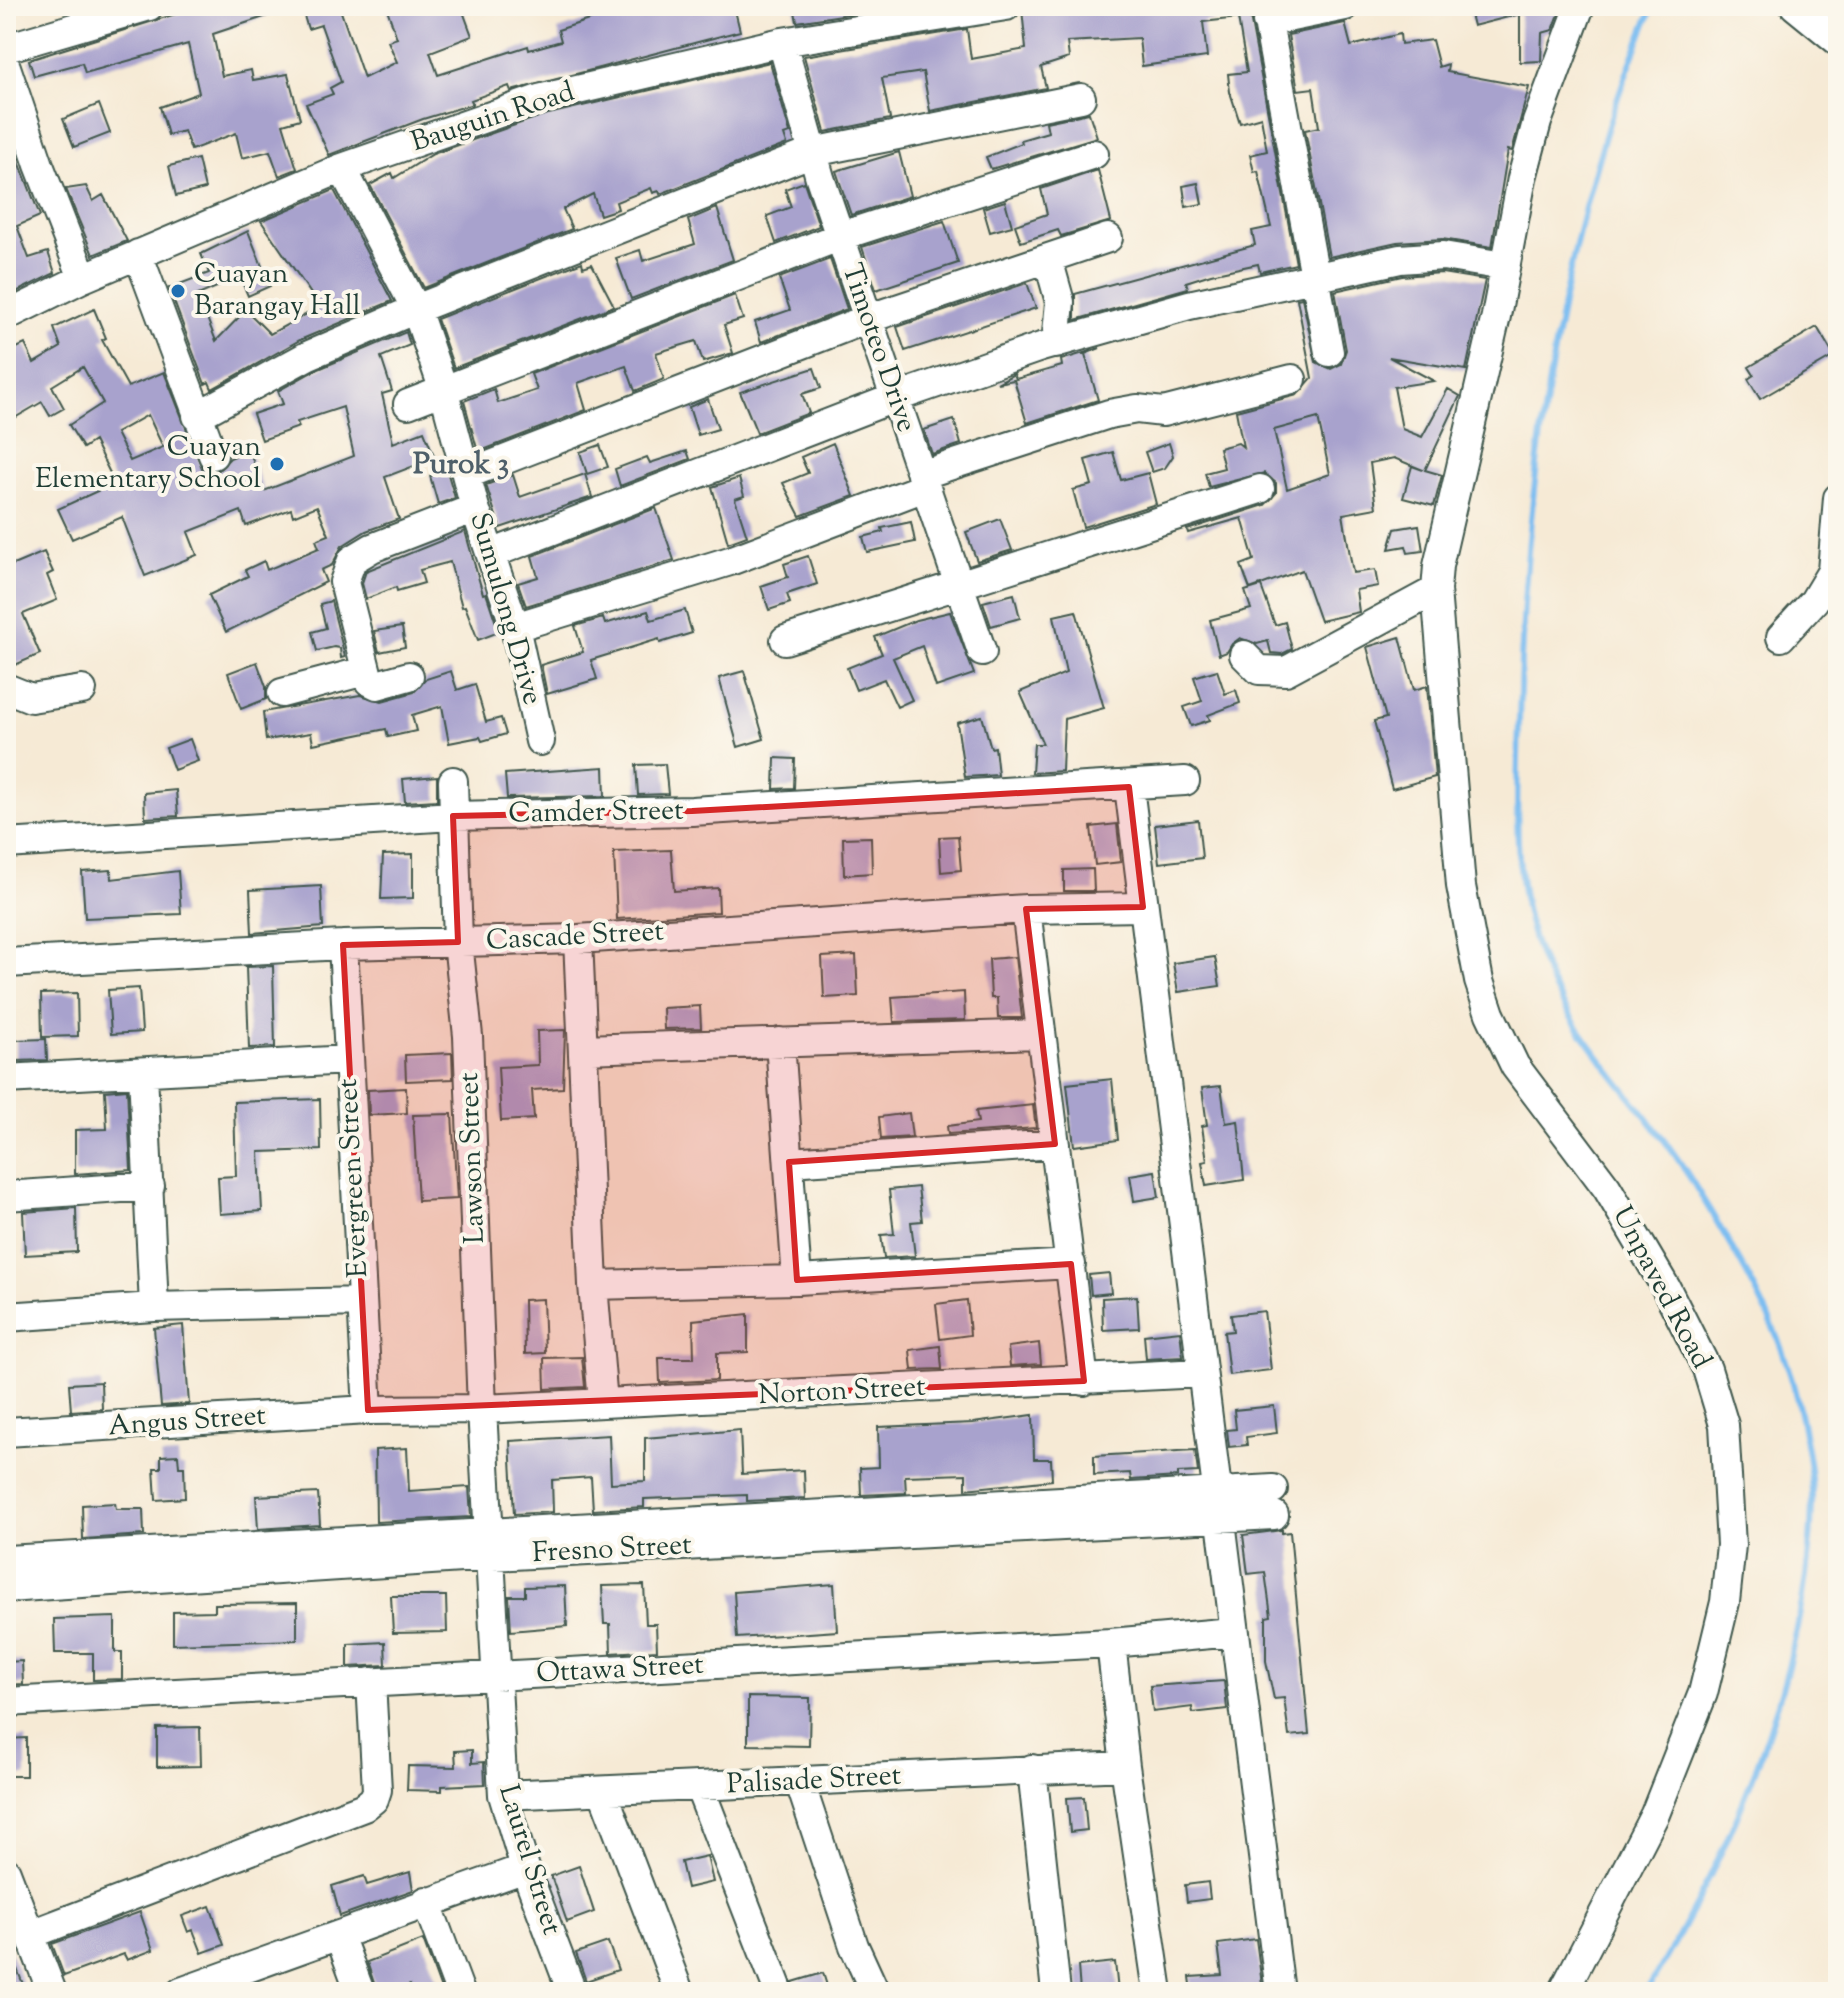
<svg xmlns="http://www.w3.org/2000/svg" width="1844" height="1998" viewBox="0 0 1844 1998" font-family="'Sorts Mill Goudy',serif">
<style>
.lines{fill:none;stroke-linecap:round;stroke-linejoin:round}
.stream{stroke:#7cbdf1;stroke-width:6}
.building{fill:#a8a2cd;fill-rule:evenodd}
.minor-casing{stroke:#3f574c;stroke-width:32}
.minor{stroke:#fff;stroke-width:28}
.marked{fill:#d62828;fill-opacity:0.2;stroke:#d62828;stroke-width:6;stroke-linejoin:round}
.poi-dot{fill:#1f6fb2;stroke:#fbf7ec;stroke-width:3}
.labels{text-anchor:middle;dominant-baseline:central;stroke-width:8;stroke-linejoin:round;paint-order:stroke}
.street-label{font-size:28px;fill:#1f3d34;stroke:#fbf7ec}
.poi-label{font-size:28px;fill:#1f3d34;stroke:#fbf7ec;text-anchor:start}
.neighbourhood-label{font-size:30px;font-weight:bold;fill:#4f606a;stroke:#fbf7ec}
</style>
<rect width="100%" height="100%" fill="#fbf7ec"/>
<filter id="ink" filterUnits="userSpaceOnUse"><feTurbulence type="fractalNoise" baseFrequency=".0125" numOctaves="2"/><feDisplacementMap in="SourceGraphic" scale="16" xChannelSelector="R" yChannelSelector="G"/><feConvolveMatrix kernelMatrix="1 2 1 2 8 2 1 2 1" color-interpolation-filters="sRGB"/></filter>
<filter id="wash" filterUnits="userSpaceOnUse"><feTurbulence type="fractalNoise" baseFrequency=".006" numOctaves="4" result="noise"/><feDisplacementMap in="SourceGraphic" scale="32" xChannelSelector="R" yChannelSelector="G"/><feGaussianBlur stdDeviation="1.8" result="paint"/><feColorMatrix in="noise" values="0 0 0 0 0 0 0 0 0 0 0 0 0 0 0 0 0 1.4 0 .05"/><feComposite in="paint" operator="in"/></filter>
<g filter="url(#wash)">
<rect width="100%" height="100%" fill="#f6ead5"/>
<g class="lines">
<path class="stream" d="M1646,1992C1733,1851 1807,1672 1812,1505C1813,1472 1804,1432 1797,1400C1779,1320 1734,1250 1692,1181C1642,1099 1566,1037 1535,943C1512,872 1517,795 1519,722C1523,525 1548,325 1605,136C1618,92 1636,49 1653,6"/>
</g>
<g id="blocks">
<path class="building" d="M201,6H285V10L213,34L222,76L251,70L253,80L288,74L300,119L283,124L297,169L279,176L270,151L242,158L236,133L191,150L184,131L168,135L160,107L199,93L188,44L85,73L82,63L34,76L29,60Z
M301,6H339L364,78L397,62L388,41L397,38L386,6H461L472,36L430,52L438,75L528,46L529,50L561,41L558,30L595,18L591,6H734L740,31L511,91L509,86L471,100L473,104L423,119L329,155L306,104L333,94L330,88L341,82L321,25L308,29Z
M794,6H899L797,22Z
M1046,6L1049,14L1084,10L1083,6H1248L1296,264L1260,272L1258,264L1211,274L1186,282L1188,288L1075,320V294L1255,245L1252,231L1271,227L1258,171L1254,172L1250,155L1267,151L1261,117L1240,123L1230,92L1228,74L1247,72L1238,18L1203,22L1207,57L1142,66L1139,38L1067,42L1069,58L1041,67L1046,88L930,111L923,72L882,78L890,119L825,132L804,56L967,29L971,59L1026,49L1022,9Z
M1468,6H1562L1553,30L1542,33L1541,61L1520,62V14L1473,26Z
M1345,23L1351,46L1400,34L1401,44L1432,40L1439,67L1448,64L1447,72L1529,87L1512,151L1508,150L1492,247L1442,239L1397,242L1329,257L1305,130L1319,127L1313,88L1298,90L1288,35Z
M770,62L790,133L784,135L787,144L660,194L659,191L653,193L651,188L616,202L618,209L600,215L593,194L563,209L572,229L424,288L370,185L392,173L394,178L433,154L544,115Z
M99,104L110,133L74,147L63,119Z
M1089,113L1097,137L991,169L986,157L1022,143L1021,140L1048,132L1046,122Z
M6,128L40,216L17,226L29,258L48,252L55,273L6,297Z
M899,152L910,196L851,215L836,171Z
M198,159L205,189L176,196L169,166Z
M1098,170L1111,221L1061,236L1058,230L1021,242L1015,225L1047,214L1041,189Z
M804,182L819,226L776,243L767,216L791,207L785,189Z
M1198,183L1202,204L1186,207L1183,186Z
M86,186L93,201L103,195L127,241L93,255L66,189Z
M334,190L392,301L300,340L212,389L209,382L205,384L169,288L209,273L201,254L248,231L270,286L248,296L240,277L198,295L216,341L246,310L270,334L320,307L261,221Z
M1005,201L1012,226L990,232L983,208Z
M717,208L733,260L631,299L616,258L640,250L643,261L695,244L688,220Z
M944,221L958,263L876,290L862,247Z
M830,259L847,309L761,342L755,322L790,310L779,278Z
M582,262L583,267L592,264L614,306L454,368L437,319Z
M1442,273L1485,280L1466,370L1389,357L1434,381L1394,387L1402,429L1422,437L1448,389L1460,396L1425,470L1442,475L1434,506L1403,498L1412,466L1423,470L1394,458L1370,463L1376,508L1343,514L1353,573L1375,570L1378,586L1356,590L1359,612L1320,621L1302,570L1250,589L1241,565L1254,560L1242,518L1188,533L1187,530L1265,505L1276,493V483L1264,473L1209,487L1205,473L1224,468L1219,448L1238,443L1243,447L1236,411L1297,395L1312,378L1297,299L1302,298L1316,362L1331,369L1341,364L1346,350L1335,291L1402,276ZM1318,418L1330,474L1287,489L1274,430Z
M1027,283L1036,308L905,351L897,327Z
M735,295L743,319L724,325L733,353L703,362L696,341L656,353L664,379L635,391L626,366L578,383L586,410L478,452L464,401L494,389L498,403L537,390L531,374Z
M94,309L106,338L102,340L128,387L164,372L202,468L218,471L230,458L249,450L264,491L354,456L343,407L297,422L299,427L262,440L253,414L283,404L278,391L314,371L406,332L410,345L381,357L392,391L382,394L393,443L424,431L435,458L385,477L399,519L366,531L342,546L332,565L321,570L326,582L226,632L209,595L248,576L245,570L264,561L267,570L319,548L316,540L329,535L317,506L293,516L291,509L246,526L241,511L188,532L197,555L145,576L122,517L72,539L58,509L115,483L94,441L83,448L69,425L103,403L83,367L52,386L64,408L50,416L42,402L6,423V353L25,344L34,363L61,347L54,328ZM148,415L163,447L130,461L116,433Z
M1817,327L1834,356L1760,399L1748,379L1754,375L1749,367Z
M1100,348L1085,354L1098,400L1027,423L1014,380L997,383L1014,374L1016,379L1062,366L1061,360Z
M814,368L821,388L802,394L809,413L757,433L740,392Z
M708,399L718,429L698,435L689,407Z
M954,420L961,444L932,454L924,430Z
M833,443L854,496L800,516L783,483L808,473L801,457Z
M1169,443L1173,456L1165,468L1152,472L1145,452Z
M600,445L608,467L587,474L580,452Z
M687,451L690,459L620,486L615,469L647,457L650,463Z
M1113,452L1121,480L1148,473L1156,504L1083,527L1073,490L1092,485L1085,460Z
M447,471L455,498L438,504L430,476Z
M585,474L592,497L500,528L486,485L513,475L520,497Z
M739,478L744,496L735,499L747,536L728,543L712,487Z
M656,508L674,560L526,606L518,583L538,577L532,556Z
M1000,519L1012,550L977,561L966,532Z
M911,522L915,542L867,552L863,537L883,532L882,528Z
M1419,525L1423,551L1408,553L1406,546L1389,549L1395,529Z
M465,531L483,594L486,593L499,632L478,640L465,606L462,607L450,562L420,570L424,583L397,591L396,587L366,599L362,583L366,571Z
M44,552L53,572L47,575L57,600L23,614L40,654L6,669V568Z
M808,556L817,584L787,594L790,603L769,610L761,586L788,577L784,564Z
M1261,586L1275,625L1285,622L1292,649L1282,654L1271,653L1268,641L1257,644L1240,638L1232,644L1227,652L1219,655L1210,620L1251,609L1245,591Z
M1014,594L1020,618L991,626L983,602Z
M331,601L345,657L341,658L340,648L334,647L317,651L312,632L326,628L320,604Z
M685,610L692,633L660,643L659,639L591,660L597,679L547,694L541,665L583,652L575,626L603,618L605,624L648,611L651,620Z
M1076,611L1104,708L1064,719L1062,771L1032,773L1034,744H1043L1020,692L1066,673L1054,616Z
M950,612L974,674L936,687L922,646L893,658L912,700L897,707L884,679L856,690L847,668L882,654L875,637L916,620Z
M402,627L405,647L379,652L374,631Z
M1400,637L1414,690L1427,686L1435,777L1392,789L1374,721L1386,718L1367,647Z
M257,662L266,687V699L241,709L228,673Z
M1217,670L1225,694L1236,690L1240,703L1208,715L1210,720L1191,726L1184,707L1202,701L1194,677Z
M451,671L457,690L475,684L486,722L501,718L506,734L482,741L480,737L449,743L442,706L412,715L416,731L388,737L386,729L313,744L311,733L266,740L263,712L360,695L382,701L414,692L426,679Z
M744,671L764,739L738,747L719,678Z
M982,716L991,748L995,747L998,775L965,777L957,723Z
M190,739L198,761L174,770L166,748Z
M775,758L795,759L794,788L774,789Z
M665,764L668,794L638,795L636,765Z
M604,767L605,796L507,798L505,774Z
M437,776V800L405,802L403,779Z
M176,790L178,816L145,818L144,793Z
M1198,820L1202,858L1159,863L1155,825Z
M1117,824L1121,862L1095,865L1091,827Z
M958,836L961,870L941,872L939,837Z
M871,837L872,873L844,875L843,838Z
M671,850L674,891L718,888L719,912L617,919L614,852Z
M413,854V898L381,899L383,855Z
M1093,869L1094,891H1064V870Z
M111,870L112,879L178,871L181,914L85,918L82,872Z
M321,886L323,927L252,933L250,890Z
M856,955L858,996L824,998L822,957Z
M1015,957L1022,1018H998L997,998H991L989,959Z
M1215,957L1220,986L1178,992L1173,963Z
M273,966L275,1047L249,1048L246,967Z
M139,988L142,1032L111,1034L108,990Z
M964,992L965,1020L894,1022L892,997Z
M77,993L78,1036L42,1037L41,994Z
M700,1006L701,1028L664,1029L663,1008Z
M565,1030L563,1088L532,1090L534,1119L501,1121L498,1067L538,1065L537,1031Z
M46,1039L47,1060L16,1061V1040Z
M452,1053L453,1079L406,1081L405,1055Z
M1112,1079L1118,1140L1074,1146L1067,1084Z
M1221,1086L1226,1123L1238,1121L1244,1180L1206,1186L1202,1162L1207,1161L1202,1126L1207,1125L1202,1088Z
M406,1088L407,1113L369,1115L368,1090Z
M127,1089L131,1170L75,1174V1130L107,1129L105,1091Z
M320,1099L321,1150L259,1152L262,1211L220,1214L218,1177L236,1176L234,1102Z
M1033,1105L1036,1128L948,1134L947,1126L978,1122L976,1111Z
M909,1113L912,1137L881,1139L879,1117Z
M452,1114L457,1199L418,1201L413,1115Z
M1155,1171L1159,1197L1134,1201L1130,1175Z
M918,1187L922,1221L911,1222L915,1256L884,1258L881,1235L894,1234L889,1190Z
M76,1208L77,1252L25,1255L23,1212Z
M1109,1273L1111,1293L1091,1295L1089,1275Z
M1137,1296L1139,1328L1103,1330L1102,1298Z
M543,1299L545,1353L525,1354L524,1300Z
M967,1300L970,1335L940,1339L936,1304Z
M1264,1311L1271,1370L1229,1375L1224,1332L1233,1331L1231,1315Z
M748,1314V1352L717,1353V1380L660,1383L659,1358H694L693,1320Z
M183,1325L189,1404L161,1406L154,1328Z
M1180,1331L1183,1357L1146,1359L1144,1335Z
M1039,1343L1041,1364L1010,1366L1008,1347Z
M940,1346L942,1369L912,1370L910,1350Z
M582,1357L585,1387L545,1389L544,1358Z
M101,1382L102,1409L71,1411L69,1384Z
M1274,1406L1277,1433L1246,1437L1247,1445L1229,1447L1227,1430L1236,1429L1234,1410Z
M1033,1415L1034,1459H1051L1052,1480L966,1489V1474L905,1476L906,1493L861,1495L860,1468L879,1467L878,1427L973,1423Z
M740,1430L742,1474L804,1470L805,1498L747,1501V1495L644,1499V1507L593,1510L591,1477L552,1480L553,1512L514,1514L510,1441L609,1435L611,1483L645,1481V1438Z
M407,1448L409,1491L469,1487L471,1517L376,1522L375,1450Z
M1195,1450L1198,1472L1178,1473V1477L1131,1480L1130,1473L1094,1475V1456Z
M178,1455L179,1467H184L185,1498L156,1500L154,1468H161V1456Z
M318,1493L320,1525L258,1529L256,1496Z
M115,1503L116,1509H143L144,1535L83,1539L82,1505Z
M1282,1530V1533L1290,1532L1309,1734L1289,1736L1284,1698L1274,1699L1266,1661V1617L1271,1616L1265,1572L1248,1574L1243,1535Z
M834,1584L837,1631L737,1638L734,1592Z
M644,1585L646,1624H656L657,1650L611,1653L610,1624H604L602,1586Z
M565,1586L567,1626L511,1631L509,1596H525V1587Z
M391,1596H446L447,1632L393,1633Z
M297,1603V1640L173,1644V1612L215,1611V1604Z
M115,1617V1652H122V1679L93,1680V1653H55L54,1619Z
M385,1642L386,1665L348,1667V1644Z
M22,1661L23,1684L6,1685V1662Z
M1224,1681L1227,1709L1193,1713L1192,1707L1153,1712L1150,1686Z
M748,1697L810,1698L809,1746L748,1745Z
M200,1727L201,1766L157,1767V1728Z
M26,1738V1776H6V1739Z
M472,1750V1763L484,1762L485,1784L442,1786V1791L407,1790L408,1766L456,1767L455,1751Z
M1084,1797L1087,1830L1070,1832L1067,1798Z
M707,1856L713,1882L687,1888L681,1862Z
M579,1866L594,1912L567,1922L551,1876Z
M410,1872L413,1890L340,1916L332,1886L364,1876L367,1885Z
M1208,1882L1210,1899L1187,1902L1185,1885Z
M210,1906L224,1945L202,1953L193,1930L188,1932L182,1916Z
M140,1912L153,1950L127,1960L124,1954L64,1976L52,1944Z
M1256,1939L1263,1992H1192L1190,1977L1222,1975L1218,1944Z
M423,1940L442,1992H413L410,1985L391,1992H377L367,1962Z
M608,1942L618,1970L586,1981L576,1953Z
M7,1943L26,1992H6Z
M1115,1962L1118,1992H1080L1078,1966Z
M823,1973L829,1992H796L793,1982Z"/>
</g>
</g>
<g filter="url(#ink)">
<use href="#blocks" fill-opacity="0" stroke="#3f574c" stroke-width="2"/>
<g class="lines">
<defs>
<path id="minor" d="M1265,6L1329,352
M1795,6L1838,41
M1267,22L1345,6
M782,42L820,178L982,652
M6,48L149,6
M6,67L39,165L83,278
M342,168L416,309L443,388L475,508L515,627L540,741
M138,254L213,455
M1048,259L1060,302L1056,344
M6,316L83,278L342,168L539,99L782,42L1006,6
M408,404L841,236L1094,154
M197,416L307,356L416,309L813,152L1081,98
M468,474L867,319L1108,238
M921,475L1109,414L1137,409L1163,412L1292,379
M491,554L894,398L1041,347L1189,305L1400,259L1443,256L1504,266
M515,627L730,561L925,487
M1781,637L1814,601L1832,571L1838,498
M785,640L1260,489
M1244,655L1259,670L1286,671L1436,590
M409,676L377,685L369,681L344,582L352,560L372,548L475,508
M6,688L31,698L82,690
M282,693L365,671
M453,781L458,942L468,1036L482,1409L503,1795L525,1868L572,1992
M1129,787L1280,1992
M6,844L453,816L692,811L1185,781
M1026,909L1084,1381
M578,939L593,1285L603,1403
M343,945L368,1410
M6,963L343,945L578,939L1026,909L1143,907
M780,1042L797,1280
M583,1049L1041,1034
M143,1073L154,1307
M6,1079L348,1060
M789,1162L1055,1144
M6,1196L150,1186
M593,1285L797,1280L1071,1264
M6,1317L154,1307L361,1302
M6,1432L368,1410L482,1409L1201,1373
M6,1560L1273,1489
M6,1588L492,1556L1274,1515
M1111,1643L1125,1766L1158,1992
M6,1702L1111,1643L1233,1632
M1032,1769L1056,1992
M800,1783L854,1946L875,1992
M699,1786L779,1992
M603,1792L679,1992
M503,1795L1125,1766
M6,1872L52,1992
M426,1901L460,1992
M29,1935L364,1807L374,1799L377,1790L371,1682
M339,1935L360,1992
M181,1992L525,1868
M1563,1992L1655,1814L1703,1693L1725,1602L1731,1545L1724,1425L1707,1369L1666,1288L1607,1188L1515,1066L1490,1014L1479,981L1461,886L1436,590L1438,566L1496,316L1522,178L1537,122L1580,6"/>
</defs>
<use href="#minor" class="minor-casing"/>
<use href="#minor" class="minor"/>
</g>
</g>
<path class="marked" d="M1129,787L1143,907L1026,909L1055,1144L789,1162L797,1280L1071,1264L1084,1381L368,1410L343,945L458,942L453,816L692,811Z"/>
<g class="poi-dot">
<circle cx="178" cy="291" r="8"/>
<circle cx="277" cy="464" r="8"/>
</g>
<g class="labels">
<g class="street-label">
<text transform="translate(493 118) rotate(-18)">Bauguin Road</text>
<text transform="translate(878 348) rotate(71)">Timoteo Drive</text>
<text transform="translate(505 609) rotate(74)">Sumulong Drive</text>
<text transform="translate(596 813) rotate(-1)">Camder Street</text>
<text transform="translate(575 937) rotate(-3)">Cascade Street</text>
<text transform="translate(473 1158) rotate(-92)">Lawson Street</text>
<text transform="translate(354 1178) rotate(-93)">Evergreen Street</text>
<text transform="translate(1661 1288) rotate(62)">Unpaved Road</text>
<text transform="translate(842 1392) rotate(-3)">Norton Street</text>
<text transform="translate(187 1422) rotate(-4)">Angus Street</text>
<text transform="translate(612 1550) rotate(-3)">Fresno Street</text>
<text transform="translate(620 1670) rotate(-3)">Ottawa Street</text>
<text transform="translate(814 1781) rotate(-3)">Palisade Street</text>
<text transform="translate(529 1860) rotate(73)">Laurel Street</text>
</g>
<g class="poi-label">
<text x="194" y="275">Cuayan<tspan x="194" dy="32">Barangay Hall</tspan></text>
<text x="261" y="448" text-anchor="end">Cuayan<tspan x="261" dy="32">Elementary School</tspan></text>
</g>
<g class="neighbourhood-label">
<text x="461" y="465">Purok 3</text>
</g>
</g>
<rect width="1844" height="1998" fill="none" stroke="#fbf7ec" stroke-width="32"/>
</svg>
